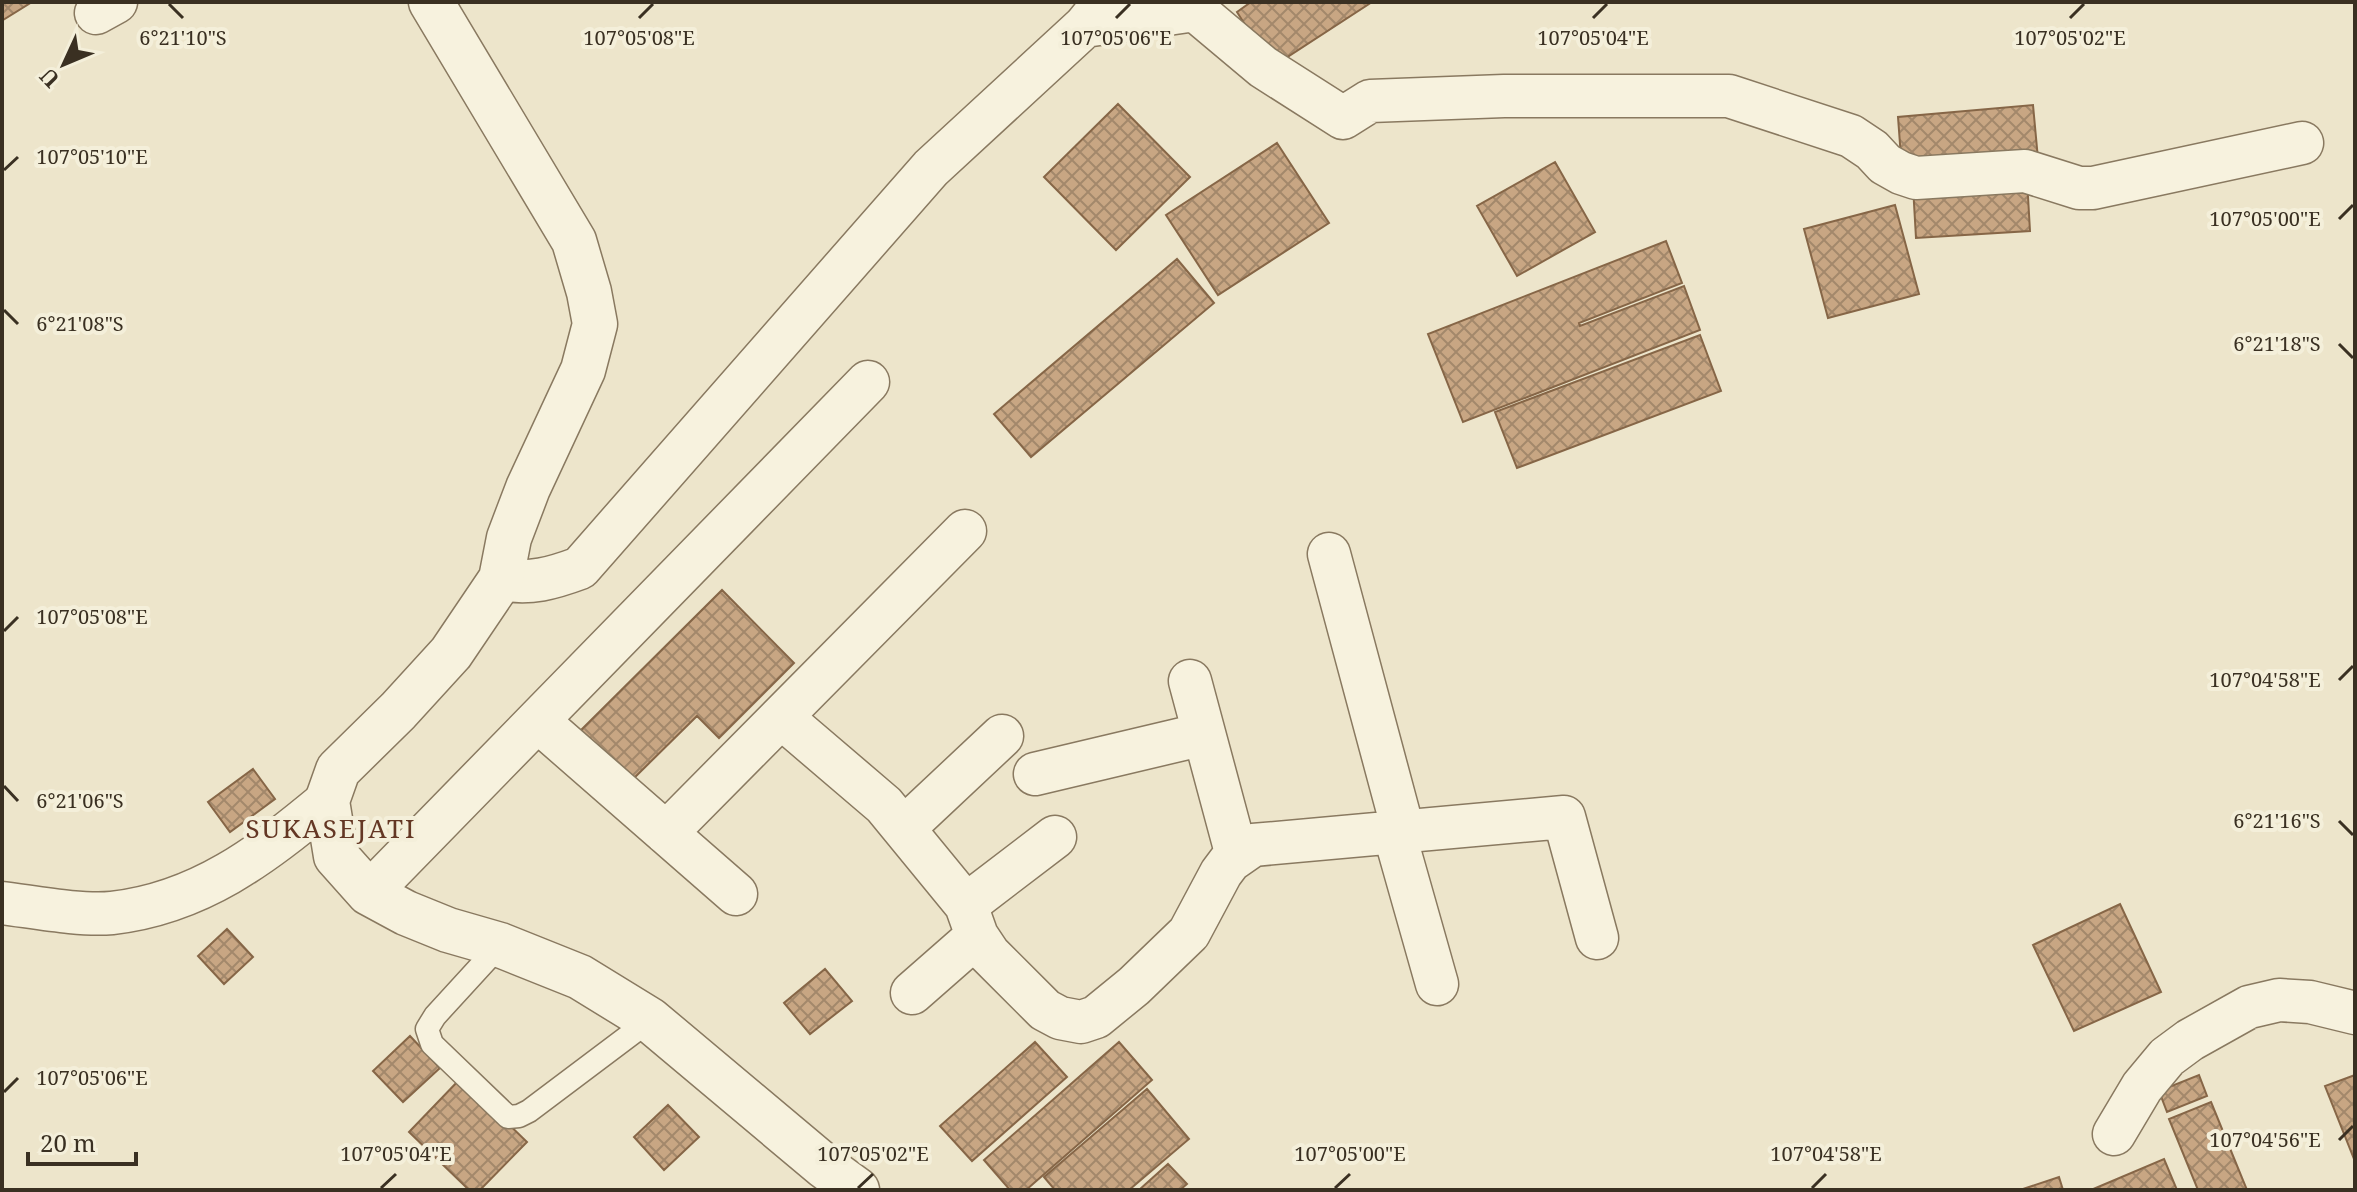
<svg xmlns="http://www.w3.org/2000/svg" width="2357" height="1192" viewBox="0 0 2357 1192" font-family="'Noto Serif',serif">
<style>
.building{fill:url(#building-cross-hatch);stroke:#866647;stroke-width:2}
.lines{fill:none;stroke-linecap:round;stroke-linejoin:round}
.service-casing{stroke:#897960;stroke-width:25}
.minor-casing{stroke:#897960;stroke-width:45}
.tertiary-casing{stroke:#897960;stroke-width:47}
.service{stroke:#f7f2de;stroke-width:22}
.minor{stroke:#f7f2de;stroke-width:42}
.tertiary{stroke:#f7f2de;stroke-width:44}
.ticks{fill:none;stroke:#3a3022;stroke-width:3}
.labels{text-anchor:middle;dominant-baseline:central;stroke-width:8;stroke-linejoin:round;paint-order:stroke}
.quarter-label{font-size:26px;letter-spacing:2px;fill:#643724;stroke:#f4efda}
.ticks-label{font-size:20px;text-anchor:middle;fill:#3a3022;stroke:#f4efda;stroke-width:8;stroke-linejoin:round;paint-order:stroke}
</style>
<defs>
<pattern id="building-cross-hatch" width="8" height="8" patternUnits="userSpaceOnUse" patternTransform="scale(2)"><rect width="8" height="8" fill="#c8a683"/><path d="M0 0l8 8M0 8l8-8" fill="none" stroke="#a3886b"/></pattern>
</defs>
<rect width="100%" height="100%" fill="#ede5cb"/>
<path class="building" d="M2,2H32L3,20Z
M1251,2H1372L1272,67L1237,12Z
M1118,104L1190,177L1116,250L1044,177Z
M2033,105L2038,159L1902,171L1898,117Z
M1277,143L1329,223L1218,295L1166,215Z
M1555,162L1595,232L1517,276L1477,206Z
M2027,179L2030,231L1916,238L1913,186Z
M1895,205L1919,294L1828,318L1804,229Z
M1666,241L1682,283L1579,323L1580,326L1684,286L1700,330L1463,422L1428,334Z
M1177,259L1214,303L1031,457L994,414Z
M1700,335L1721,391L1517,468L1495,412Z
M722,590L794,663L719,738L697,716L627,785L577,734Z
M253,769L275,799L230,832L208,802Z
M2120,904L2161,992L2074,1031L2033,945Z
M227,929L253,957L224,984L198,956Z
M825,969L852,1001L810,1034L784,1003Z
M410,1036L440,1068L403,1102L373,1071Z
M1035,1042L1067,1077L972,1161L940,1126Z
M1119,1042L1152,1080L1026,1190H1010L984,1160Z
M2199,1075L2207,1096L2167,1112L2159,1091Z
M2355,1075V1158L2354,1159L2325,1086Z
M461,1078L527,1142L480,1190H469L409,1132Z
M1147,1089L1189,1139L1129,1190H1055L1044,1177Z
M2211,1102L2247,1190H2198L2169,1119Z
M668,1105L699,1137L664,1170L634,1137Z
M2164,1159L2177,1190H2091Z
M1168,1164L1187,1184L1180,1190H1139Z
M2059,1177L2063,1190H2020Z"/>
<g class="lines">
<defs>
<path id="service" d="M500,945L435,1016L427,1029L432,1044L508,1117L519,1116L529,1111L650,1020"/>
<path id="minor" d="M96,13L116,2
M1085,26L1195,10L1263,67L1343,118L1370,101L1504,96H1729L1851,136L1872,150L1885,164L1901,173L1916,178L2025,171L2079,188H2093L2302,143
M1329,554L1403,830
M501,579C530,585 553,578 580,568L931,168L1085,26L1102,5
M1190,681L1237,856
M781,717L884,805L966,905L977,936L989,954L1045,1010L1060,1018L1081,1022L1096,1017L1134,986L1189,933L1221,873L1230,861L1253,845L1564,817L1597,938
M539,722L736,894
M1035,774L1204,734
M904,828L1002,736
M1394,832L1437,984
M666,833L965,531
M369,893L868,382
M2,903C34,907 80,916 112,913C200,903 262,855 327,801
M966,905L1055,837
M912,993L977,936
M2114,1134L2142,1087L2167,1057L2190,1040L2249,1007L2279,1000L2310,1002L2355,1013"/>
<path id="tertiary" d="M431,2L574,241L589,292L595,324L583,370L528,488L509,538L501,579L451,653L398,711L338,770L327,801L336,856L369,893L406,913L448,930L500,945L580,977L650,1020L824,1166L857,1190"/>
</defs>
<use href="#service" class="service-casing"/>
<use href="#minor" class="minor-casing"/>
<use href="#tertiary" class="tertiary-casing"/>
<use href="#service" class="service"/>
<use href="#minor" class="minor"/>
<use href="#tertiary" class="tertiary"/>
</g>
<path class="ticks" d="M169,4L183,18M639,18L653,4M1116,18L1130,4M1593,18L1607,4M2070,18L2084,4M4,170L18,157M2339,219L2353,205M4,310L18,324M2339,344L2353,358M4,631L18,617M2339,680L2353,666M4,786L18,801M2339,821L2353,835M4,1092L18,1078M2339,1140L2353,1126M381,1188L396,1174M858,1188L873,1174M1335,1188L1350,1174M1812,1188L1826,1174"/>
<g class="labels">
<g class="quarter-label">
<text x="331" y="828">SUKASEJATI</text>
</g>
</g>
<g class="ticks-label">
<text x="639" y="45">107°05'08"E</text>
<text x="1116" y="45">107°05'06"E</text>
<text x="1593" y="45">107°05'04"E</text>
<text x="2070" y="45">107°05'02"E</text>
<text x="183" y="45">6°21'10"S</text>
<text x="92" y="164">107°05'10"E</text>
<text x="2265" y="226">107°05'00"E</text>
<text x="80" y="331">6°21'08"S</text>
<text x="2277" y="351">6°21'18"S</text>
<text x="92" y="624">107°05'08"E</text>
<text x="2265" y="687">107°04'58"E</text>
<text x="80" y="808">6°21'06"S</text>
<text x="2277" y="828">6°21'16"S</text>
<text x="92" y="1085">107°05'06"E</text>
<text x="2265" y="1147">107°04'56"E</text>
<text x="396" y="1161">107°05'04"E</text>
<text x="873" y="1161">107°05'02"E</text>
<text x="1350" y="1161">107°05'00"E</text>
<text x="1826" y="1161">107°04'58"E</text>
</g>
<rect width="2357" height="1192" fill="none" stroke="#3a3022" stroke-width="8"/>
<g transform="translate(64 64) rotate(226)" stroke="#f4efda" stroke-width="6" paint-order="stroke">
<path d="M0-6L14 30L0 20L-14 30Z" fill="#3a3022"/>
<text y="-12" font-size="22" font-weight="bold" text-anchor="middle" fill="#3a3022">U</text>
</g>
<path d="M28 1152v12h108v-12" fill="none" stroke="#3a3022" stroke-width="4"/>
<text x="40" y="1152" font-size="24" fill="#3a3022" stroke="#f4efda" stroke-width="6" paint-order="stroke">20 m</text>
</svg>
